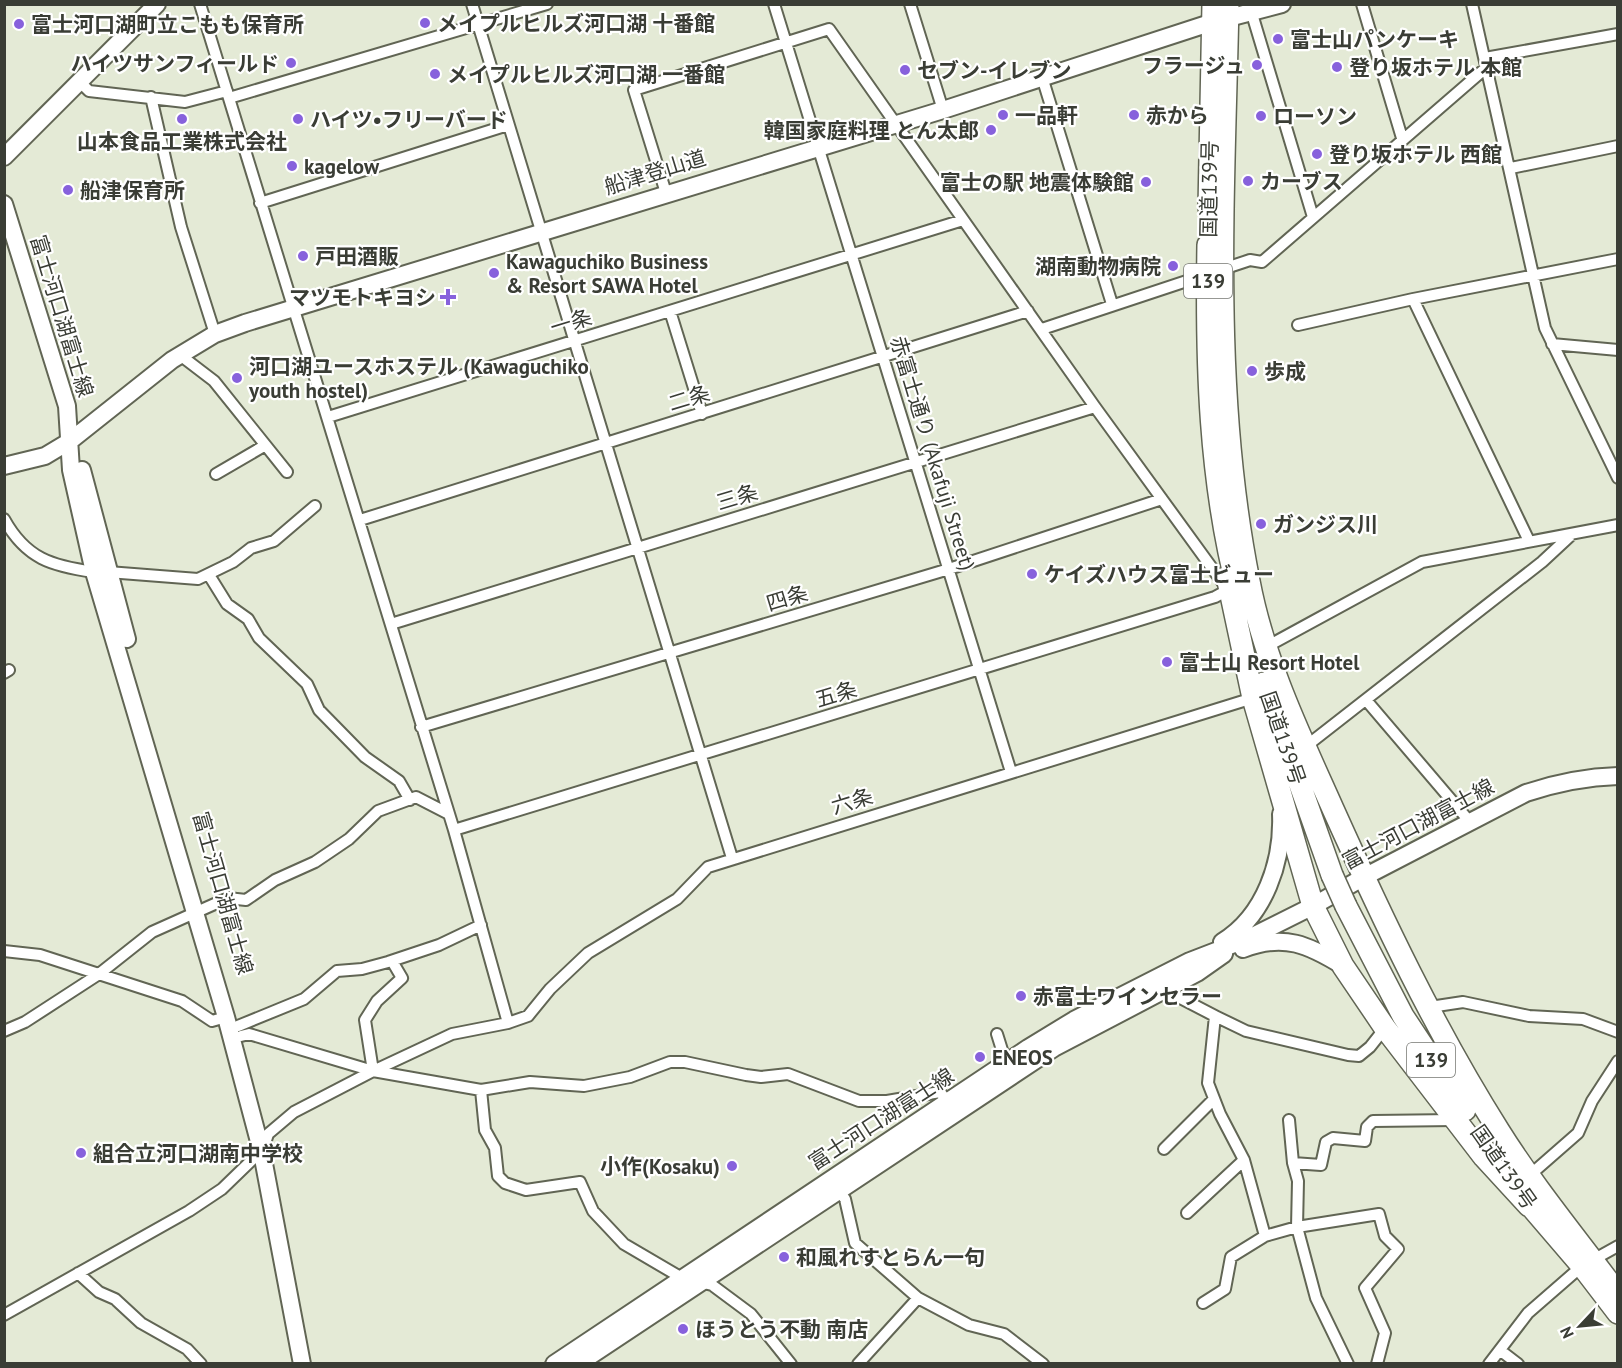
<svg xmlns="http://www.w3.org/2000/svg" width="1622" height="1368" viewBox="0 0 1622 1368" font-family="'PT Sans','Noto Sans JP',sans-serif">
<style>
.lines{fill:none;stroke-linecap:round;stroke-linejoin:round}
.street-casing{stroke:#616554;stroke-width:14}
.secondary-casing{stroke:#616554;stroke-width:20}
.highway-casing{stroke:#616554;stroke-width:24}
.street{stroke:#fff;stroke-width:10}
.secondary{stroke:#fff;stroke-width:16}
.highway{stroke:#fff;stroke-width:21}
.highway-bridge-casing{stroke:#616554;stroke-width:24;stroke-linecap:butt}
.highway-bridge{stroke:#fff;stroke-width:21}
.poi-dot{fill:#8761dc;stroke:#fff;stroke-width:2}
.labels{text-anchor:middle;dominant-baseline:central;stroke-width:4.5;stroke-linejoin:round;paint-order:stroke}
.shield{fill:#fff;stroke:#757772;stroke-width:1.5}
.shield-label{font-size:20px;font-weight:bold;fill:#3a3d35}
.poi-label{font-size:21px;font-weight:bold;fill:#3a3d35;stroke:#fff;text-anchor:start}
.street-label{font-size:21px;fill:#3a3d35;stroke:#fff}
</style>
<rect width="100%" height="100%" fill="#e4ead6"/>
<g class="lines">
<defs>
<path id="street" d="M200,4L454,830L508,1023
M472,4L732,858
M774,4L1011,772
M910,4L943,110
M1362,4L1402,138
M1472,4L1545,328L1618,478
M1252,14L1313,217
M1485,58L1618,34
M1042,77L1112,304
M81,83L89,91L185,102L227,91
M151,97L181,227L215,334
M229,98L547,4
M1511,168L1618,146
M260,203L508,125
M1413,299L1529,541
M670,311L702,414
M1298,325L1413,299L1618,259
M1042,329L1250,260L1262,262L1487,67
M1552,344L1618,350
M180,355L214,381L287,472
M328,417L963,220
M216,474L264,446
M4,519C26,559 52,566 94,572
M360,520L1028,311
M108,572L198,579L233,562L251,548L274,541L315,506
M209,575L227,604L248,619L259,638L307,684L319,710L365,757L399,781L410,800
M391,624L1095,407
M1266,647L1422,562L1618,525
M4,673L9,670
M1366,700L1470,822
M421,727L949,569L1162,499
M1305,747L1542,562L1570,536
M454,830L1215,597L1228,590L1095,407L829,29L634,90L666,193
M4,951L40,955L182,1001L212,1021L226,1017
M1163,989L1215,1016L1208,1083L1220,1114L1244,1160L1265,1236L1297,1227L1379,1214L1385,1236L1398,1249L1365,1288L1385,1333L1377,1364
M1430,1007L1463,1002L1529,1016L1583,1019L1618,1032
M1215,1016L1246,1031L1348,1055L1359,1056L1370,1047L1385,1028
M238,1026L304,999L337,971L362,969L388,962L439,945L481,925
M4,1031L25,1022L99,974L152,932L228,898L246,900L275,880L315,862L349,839L378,811L416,797L449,814
M997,1034L1007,1066
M241,1036L249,1034L373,1071L481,1090L485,1130L495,1148L498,1176L505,1183L526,1190L580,1182L593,1211L624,1244L682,1278L712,1285L751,1314L791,1364
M373,1071L365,1020L377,1001L402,978L392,961
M481,1090L530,1082L584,1086L630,1077L670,1062H685L746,1075L761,1077L788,1074L859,1101H887L940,1092L951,1106
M1289,1120L1293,1163L1298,1181L1297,1227L1316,1298L1348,1364
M1164,1149L1214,1099
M1293,1163L1321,1165L1326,1142L1333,1138L1365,1141L1367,1127L1373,1121L1455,1120
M1530,1175L1578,1133L1592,1101L1618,1061
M838,1190L845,1199L855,1243L918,1298L969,1325L1004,1334L1043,1364
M1187,1213L1244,1160
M78,1273L99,1292L115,1299L141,1323L187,1349L201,1364
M1203,1303L1225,1289L1231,1257L1265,1236
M4,1315L189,1211L222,1189L255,1157L262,1153L268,1134L294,1112L373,1071L452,1034L508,1023L528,1016L550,989L588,953L677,899L708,867L1253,698
M1501,1351L1518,1364
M858,1364L918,1298
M1489,1364L1528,1313L1582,1266L1618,1246"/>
<path id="secondary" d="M4,157L157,4
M4,204L67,406L71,470L94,572L226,1017L262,1153L302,1364
M4,466L45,456L70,441L172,360L215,334L245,323L943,110L1213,22L1282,4
M82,470L127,639
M1222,942C1265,916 1283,861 1281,814
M1243,949C1284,933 1309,945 1343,966
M554,1364L1028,1048L1074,1020L1190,961L1247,939L1313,906L1364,877L1526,793C1556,783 1585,777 1618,776
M578,1364L1054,1048L1197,973L1224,954"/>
<path id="highway" d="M1228,4C1224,197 1211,391 1249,581C1264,661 1300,735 1333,809C1382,918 1435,1030 1499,1131C1534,1187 1578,1240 1618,1294
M1209,208L1213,4
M1208,245C1206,362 1209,482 1239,595
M1228,581L1253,698L1313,906L1343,966L1385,1028L1484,1157L1529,1206
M1264,683L1332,875
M1346,906L1403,1016L1465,1110
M1522,1196L1582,1266L1618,1313"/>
</defs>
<use href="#street" class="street-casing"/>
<use href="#secondary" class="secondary-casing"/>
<use href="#highway" class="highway-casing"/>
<use href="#street" class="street"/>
<use href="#secondary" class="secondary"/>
<use href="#highway" class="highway"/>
<defs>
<path id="highway-bridge" d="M1332,875L1346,906"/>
</defs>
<use href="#highway-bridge" class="highway-bridge-casing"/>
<use href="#highway-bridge" class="highway-bridge"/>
</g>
<g class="poi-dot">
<circle cx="425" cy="23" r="6"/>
<circle cx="19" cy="24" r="6"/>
<circle cx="1278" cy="39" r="6"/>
<circle cx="291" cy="63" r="6"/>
<circle cx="1257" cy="65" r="6"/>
<circle cx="1337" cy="67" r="6"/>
<circle cx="905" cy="70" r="6"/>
<circle cx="435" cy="74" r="6"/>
<circle cx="1003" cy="115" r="6"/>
<circle cx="1134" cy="115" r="6"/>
<circle cx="1261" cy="116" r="6"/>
<circle cx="182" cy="119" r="6"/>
<circle cx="298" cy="119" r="6"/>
<circle cx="991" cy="130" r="6"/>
<circle cx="1317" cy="154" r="6"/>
<circle cx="292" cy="166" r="6"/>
<circle cx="1248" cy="181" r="6"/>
<circle cx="1146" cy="182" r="6"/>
<circle cx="68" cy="190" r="6"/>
<circle cx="303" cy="256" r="6"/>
<circle cx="1173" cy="266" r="6"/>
<circle cx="494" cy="273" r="6"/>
<path d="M445 288h6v6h6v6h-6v6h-6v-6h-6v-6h6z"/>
<circle cx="1252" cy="371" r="6"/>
<circle cx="237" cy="378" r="6"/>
<circle cx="1261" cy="524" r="6"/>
<circle cx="1032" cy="574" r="6"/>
<circle cx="1167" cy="662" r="6"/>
<circle cx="1021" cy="996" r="6"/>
<circle cx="980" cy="1057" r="6"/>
<circle cx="81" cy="1153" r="6"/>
<circle cx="732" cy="1166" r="6"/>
<circle cx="784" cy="1257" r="6"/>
<circle cx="683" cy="1329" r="6"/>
</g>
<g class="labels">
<g class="shield">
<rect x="1184" y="264" width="48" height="34" rx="4.5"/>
<rect x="1407" y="1043" width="48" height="34" rx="4.5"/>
</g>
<g class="shield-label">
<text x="1208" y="281">139</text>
<text x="1431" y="1060">139</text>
</g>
<g class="poi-label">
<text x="437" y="23">メイプルヒルズ河口湖 十番館</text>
<text x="31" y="24">富士河口湖町立こもも保育所</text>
<text x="1290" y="39">富士山パンケーキ</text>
<text x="279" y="63" text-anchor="end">ハイツサンフィールド</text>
<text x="1245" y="65" text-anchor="end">フラージュ</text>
<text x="1349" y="67">登り坂ホテル 本館</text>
<text x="917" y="70">セブン-イレブン</text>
<text x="447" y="74">メイプルヒルズ河口湖 一番館</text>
<text x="1015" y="115">一品軒</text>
<text x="1146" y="115">赤から</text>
<text x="1273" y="116">ローソン</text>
<text x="310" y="119">ハイツ•フリーバード</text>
<text x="979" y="130" text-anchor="end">韓国家庭料理 とん太郎</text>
<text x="182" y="141" text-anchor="middle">山本食品工業株式会社</text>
<text x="1329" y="154">登り坂ホテル 西館</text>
<text x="304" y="166">kagelow</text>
<text x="1260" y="181">カーブス</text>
<text x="1134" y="182" text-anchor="end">富士の駅 地震体験館</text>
<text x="80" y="190">船津保育所</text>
<text x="315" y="256">戸田酒販</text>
<text x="506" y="261">Kawaguchiko Business<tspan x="506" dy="24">&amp; Resort SAWA Hotel</tspan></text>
<text x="1161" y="266" text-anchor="end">湖南動物病院</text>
<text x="436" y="297" text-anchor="end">マツモトキヨシ</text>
<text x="249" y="366">河口湖ユースホステル (Kawaguchiko<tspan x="249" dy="24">youth hostel)</tspan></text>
<text x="1264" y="371">歩成</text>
<text x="1273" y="524">ガンジス川</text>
<text x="1044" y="574">ケイズハウス富士ビュー</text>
<text x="1179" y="662">富士山 Resort Hotel</text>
<text x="1033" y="996">赤富士ワインセラー</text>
<text x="992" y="1057">ENEOS</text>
<text x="93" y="1153">組合立河口湖南中学校</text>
<text x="720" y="1166" text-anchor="end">小作(Kosaku)</text>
<text x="796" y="1257">和風れすとらん一句</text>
<text x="695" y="1329">ほうとう不動 南店</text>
</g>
<g class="street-label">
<text transform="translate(655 172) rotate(-17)">船津登山道</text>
<text transform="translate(1209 189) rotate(-89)">国道139号</text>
<text transform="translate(62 316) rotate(73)">富士河口湖富士線</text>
<text transform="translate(571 322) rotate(-17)">一条</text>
<text transform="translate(689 398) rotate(-17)">二条</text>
<text transform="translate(933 453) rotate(73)">赤富士通り (Akafuji Street)</text>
<text transform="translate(737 497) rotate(-17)">三条</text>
<text transform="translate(787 598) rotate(-17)">四条</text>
<text transform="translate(836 694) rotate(-17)">五条</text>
<text transform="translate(1283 738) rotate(71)">国道139号</text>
<text transform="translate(852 801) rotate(-17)">六条</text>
<text transform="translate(1418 824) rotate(-28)">富士河口湖富士線</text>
<text transform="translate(223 893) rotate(74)">富士河口湖富士線</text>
<text transform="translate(881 1119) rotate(-33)">富士河口湖富士線</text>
<text transform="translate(1504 1167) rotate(55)">国道139号</text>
</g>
</g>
<rect width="1622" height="1368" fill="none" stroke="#3a3d35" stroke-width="12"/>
<g transform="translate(1580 1326) rotate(244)" stroke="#ffffff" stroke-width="4.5" paint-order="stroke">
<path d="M0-4.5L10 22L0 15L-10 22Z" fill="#3a3d35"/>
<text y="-9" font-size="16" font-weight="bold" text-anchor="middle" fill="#3a3d35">N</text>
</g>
</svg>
